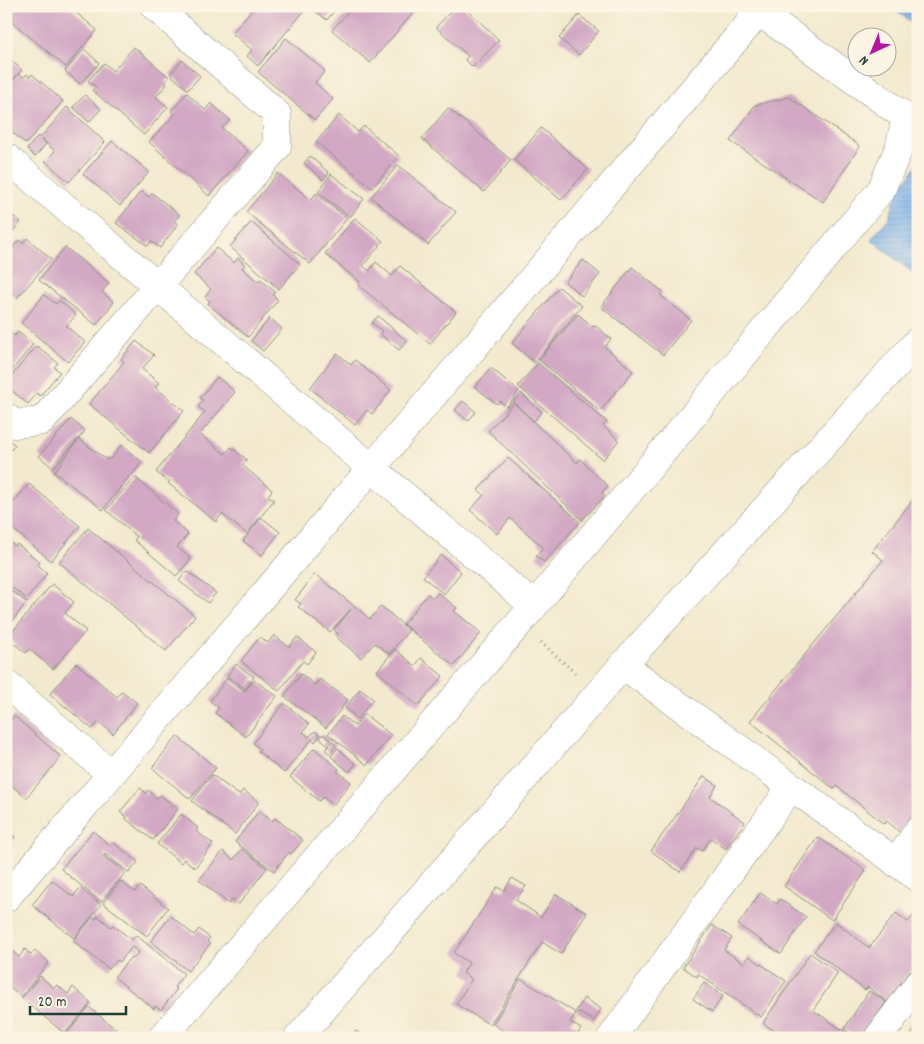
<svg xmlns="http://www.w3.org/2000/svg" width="924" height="1044" viewBox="0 0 924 1044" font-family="Dekko,sans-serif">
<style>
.green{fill:#b3c366;stroke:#69804d}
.water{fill:url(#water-rules);stroke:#4e7890}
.building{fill:#d2a8c4}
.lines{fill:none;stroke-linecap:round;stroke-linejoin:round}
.minor-casing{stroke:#899381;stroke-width:29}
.path{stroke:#899381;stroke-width:3;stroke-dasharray:1 4;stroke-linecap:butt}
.minor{stroke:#fff;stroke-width:28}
</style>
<defs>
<pattern id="water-rules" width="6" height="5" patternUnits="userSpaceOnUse" patternTransform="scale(1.25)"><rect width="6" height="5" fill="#7eb2ec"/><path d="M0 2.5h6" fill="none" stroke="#6792c0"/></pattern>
</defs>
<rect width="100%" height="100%" fill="#fcf5e5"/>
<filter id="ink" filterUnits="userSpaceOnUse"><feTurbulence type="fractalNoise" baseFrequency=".02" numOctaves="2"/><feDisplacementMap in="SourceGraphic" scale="10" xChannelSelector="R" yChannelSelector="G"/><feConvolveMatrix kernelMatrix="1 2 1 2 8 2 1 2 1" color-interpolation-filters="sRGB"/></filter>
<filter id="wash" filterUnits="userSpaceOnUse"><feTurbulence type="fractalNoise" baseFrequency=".0096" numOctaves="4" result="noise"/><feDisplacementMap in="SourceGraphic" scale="20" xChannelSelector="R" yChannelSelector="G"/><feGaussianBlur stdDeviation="1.12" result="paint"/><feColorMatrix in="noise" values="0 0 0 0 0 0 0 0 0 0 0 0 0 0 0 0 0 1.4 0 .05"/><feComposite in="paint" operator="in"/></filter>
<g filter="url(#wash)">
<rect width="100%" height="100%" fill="#f3e9ce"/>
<path class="green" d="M918,1014V1038H901Z"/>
<path class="water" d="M890,6H918V27Z
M918,163V277L871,239L889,218L902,179L907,180Z"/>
<g id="blocks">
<path class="building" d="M6,6H68L97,30L66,67L6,17Z
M255,6H298L304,11L258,66L247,56L252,50L232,33Z
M309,6H338L327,20Z
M353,6H419L370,63L332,30Z
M456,6H463L499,40L473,67L465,60L468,56L436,27Z
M579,15L599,31L579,55L559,38Z
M286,38L325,71L315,83L333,99L315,120L258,72Z
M134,47L169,77L165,82L167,84L156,97L168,107L144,135L92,90L96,87L88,81L104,63L113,71Z
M84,49L99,63L80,84L65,71Z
M6,56L22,70L6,87Z
M182,60L200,76L188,90L170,74Z
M19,74L24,77L27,74L30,77L32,74L63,101L26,144L6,127V96L11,91L7,87Z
M187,93L205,110L211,103L230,120L222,128L248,151L209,196L149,142L175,114L171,111Z
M85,95L101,109L89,122L73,107Z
M789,97L860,146L823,202L730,141L755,105Z
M67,107L105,142L69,182L45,161L55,151L42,139L46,144L35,157L27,149L38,136L40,138Z
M448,108L511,160L484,192L422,139Z
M339,115L358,132L364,126L399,156L372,188L316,142Z
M541,128L588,169L561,200L514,160Z
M112,141L149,172L120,206L83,174Z
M310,156L329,173L323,180L304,163Z
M398,165L456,212L428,245L371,197Z
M278,173L311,200L316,193L347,218L310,264L246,212Z
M331,174L364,199L350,217L318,192Z
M141,191L149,197L152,193L180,215L174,221L178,224L160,248L151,241L148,246L116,223Z
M6,211L21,222L6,239Z
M355,218L383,241L363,266L369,271L376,262L392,276L400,266L456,312L430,344L358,285L360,282L325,254Z
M251,222L300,264L279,289L230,247Z
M27,238L51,259L17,298L6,289V255L19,240L23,243Z
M65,247L109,283L102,292L114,302L96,325L39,280Z
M216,248L234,263L238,258L245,265L242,268L258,282L260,279L275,292L273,295L278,300L248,337L208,304L210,301L205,297L211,289L194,274Z
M583,260L600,274L582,296L565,282Z
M632,267L663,292L660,295L691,320L663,355L601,307Z
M559,287L582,306L535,363L512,343Z
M44,295L56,304L59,300L76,315L66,326L85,342L68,362L21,323Z
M578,314L593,327L595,325L611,339L605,347L633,371L600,411L539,360Z
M378,316L407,341L399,350L380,334L382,331L372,323Z
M270,318L282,329L263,351L251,341Z
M6,330L15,336L18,332L33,344L6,378Z
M136,341L154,355L142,369L159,383L155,387L184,411L149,453L89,404L124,362L121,359Z
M37,346L58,363L54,367L60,372L40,396L37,393L28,404L6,386V382Z
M337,353L351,365L355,360L391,390L372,414L367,410L355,425L310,388Z
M538,363L607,422L603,426L619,440L603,460L518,386Z
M491,368L519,391L507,407L500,401L497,404L475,387Z
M217,377L235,392L200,434L225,454L231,447L247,460L242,465L272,490L268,496L274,500L247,534L222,514L216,522L168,483L170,481L169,480L167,481L156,472L205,412L198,407L203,400L200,398Z
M521,393L542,412L534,421L513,402Z
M463,401L476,412L468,421L455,410Z
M514,403L577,463L580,459L608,486L602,492L605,496L582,520L488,431Z
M71,419L85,431L53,468L39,456Z
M6,438L15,445L6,456Z
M79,439L107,460L109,458L111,459L121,445L142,462L132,475L131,474L103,510L54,472Z
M508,458L580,522L544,562L536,556L544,548L510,518L497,534L470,510L484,495L478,490Z
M135,477L178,514L173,521L188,534L177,547L191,559L176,576L134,540L137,537L106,510Z
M29,484L80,526L51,561L6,523V511Z
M918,494V817L903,835L887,821L884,824L837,786L834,789L750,721L883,560L872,551Z
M261,517L280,532L262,555L243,541Z
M88,528L195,616L166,651L59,562Z
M10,542L15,546L17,544L40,562L38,565L47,573L27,599L6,583V548Z
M441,555L461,572L444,594L423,577Z
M187,571L216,593L208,603L179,581Z
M315,574L370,619L381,606L409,630L389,654L375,643L361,658L336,637L338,634L334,630L351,609L330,632L298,607L301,604L295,600Z
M52,584L74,602L65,613L86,631L53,669L29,649L26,653L7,638Z
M6,587L27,602L6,629Z
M438,593L457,608L454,611L481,633L454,666L403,624L428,594L433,598Z
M274,635L289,647L297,637L316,652L307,664L303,661L279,691L241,661L260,637L268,643Z
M395,649L415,666L421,658L443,676L418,706L377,671Z
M76,663L117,697L122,691L137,703L113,734L99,722L92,729L50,694Z
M236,664L254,677L246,689L227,676Z
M301,674L315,685L320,679L348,700L326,728L284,696Z
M227,678L245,691L254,680L277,696L246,737L215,713L219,708L210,701Z
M360,689L373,699L358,719L345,708Z
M284,703L309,724L303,732L309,737L315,731L320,735L315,742L312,739L284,773L258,751L260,749L253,743Z
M364,714L391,735L367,765L328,734L342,716L355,726Z
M14,716L61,757L26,798L6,780V725Z
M323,734L330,740L327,744L320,738Z
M177,736L216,768L190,799L152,768Z
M332,741L336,746L330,754L325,750Z
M314,748L339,769L337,771L351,782L333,805L323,797L319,801L290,777Z
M338,748L356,764L349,772L331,756Z
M212,775L239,795L243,790L259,802L235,834L192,801Z
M704,776L717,785L710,797L745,822L726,849L711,838L702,851L697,848L680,872L651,851Z
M140,788L146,793L148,790L157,798L160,795L178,809L153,840L126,819L127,817L120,812Z
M259,811L272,821L275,818L303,840L291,854L289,852L274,871L235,842Z
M181,814L198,828L196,831L213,844L195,868L184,859L181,863L157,844Z
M6,830L15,837L6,848Z
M93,831L111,846L114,843L138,862L129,873L105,854L104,856L125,873L101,902L61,869Z
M818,837L866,871L832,920L784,886Z
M242,849L267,868L239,904L232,899L229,904L199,880L223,851L233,860Z
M512,878L526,886L516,900L541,917L556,894L587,913L561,954L542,942L490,1025L456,1004L472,979L463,973L469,963L454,953L497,887L504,891Z
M52,880L73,897L80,888L101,905L74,938L32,905Z
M120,881L135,892L140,886L168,908L147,936L103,903Z
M760,893L777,904L780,899L806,917L781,954L738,925Z
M918,910V960L887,1002L868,987L865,990L814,951L836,922L869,948L896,913L908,922Z
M98,916L111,927L113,925L132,940L136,935L184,974L174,987L177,989L161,1010L155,1006L154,1009L114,977L131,957L133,959L139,952L132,947L120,962L117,960L109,969L73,941L93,917L96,919Z
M171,916L194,935L199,929L210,938L207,941L210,944L188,971L151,941Z
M712,925L732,938L724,950L744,963L749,956L786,981L761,1017L698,974L697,977L683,967Z
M6,946L19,957L25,949L31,955L35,950L49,962L21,997L6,985Z
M810,953L838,973L813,1010L847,1033L843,1038H785L763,1023Z
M40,976L54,988L57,985L68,994L73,987L91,1003L65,1034L22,998Z
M521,979L576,1013L570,1022L581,1029L575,1038H514L493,1024Z
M704,983L723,996L712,1012L693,999Z
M869,991L886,1002L862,1038H857L844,1029Z
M584,998L601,1009L594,1021L576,1011Z
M89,1007L118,1031L112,1038H67L65,1036Z
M356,1031L364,1038H350Z"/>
</g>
</g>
<g filter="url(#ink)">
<use href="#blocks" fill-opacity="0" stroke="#899381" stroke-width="1"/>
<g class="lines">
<defs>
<path id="minor" d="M751,6L918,126
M6,157L534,606
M6,417L14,424L42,421L277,147V114L154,6
M623,665L918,878
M6,684L111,774
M896,863L918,831
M6,898L759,12
M162,1038L534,606L881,190L899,148L906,118
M298,1038L623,665L918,341
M611,1038L791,787
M878,1038L918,984"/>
</defs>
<use href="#minor" class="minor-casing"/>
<path class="path" d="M541,642L575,673"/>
<use href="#minor" class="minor"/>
</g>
</g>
<rect width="924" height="1044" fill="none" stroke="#fcf5e5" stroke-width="25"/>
<g transform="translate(872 52) rotate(224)"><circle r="24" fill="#fcf5e5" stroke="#a4ab9e"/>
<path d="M0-4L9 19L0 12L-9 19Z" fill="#b5179e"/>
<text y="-8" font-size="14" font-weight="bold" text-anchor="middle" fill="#1f3d34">N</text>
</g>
<path d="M30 1006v8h96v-8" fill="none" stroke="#1f3d34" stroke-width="2.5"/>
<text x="38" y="1006" font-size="15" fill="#1f3d34" stroke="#fcf5e5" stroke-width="4" paint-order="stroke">20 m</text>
</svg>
